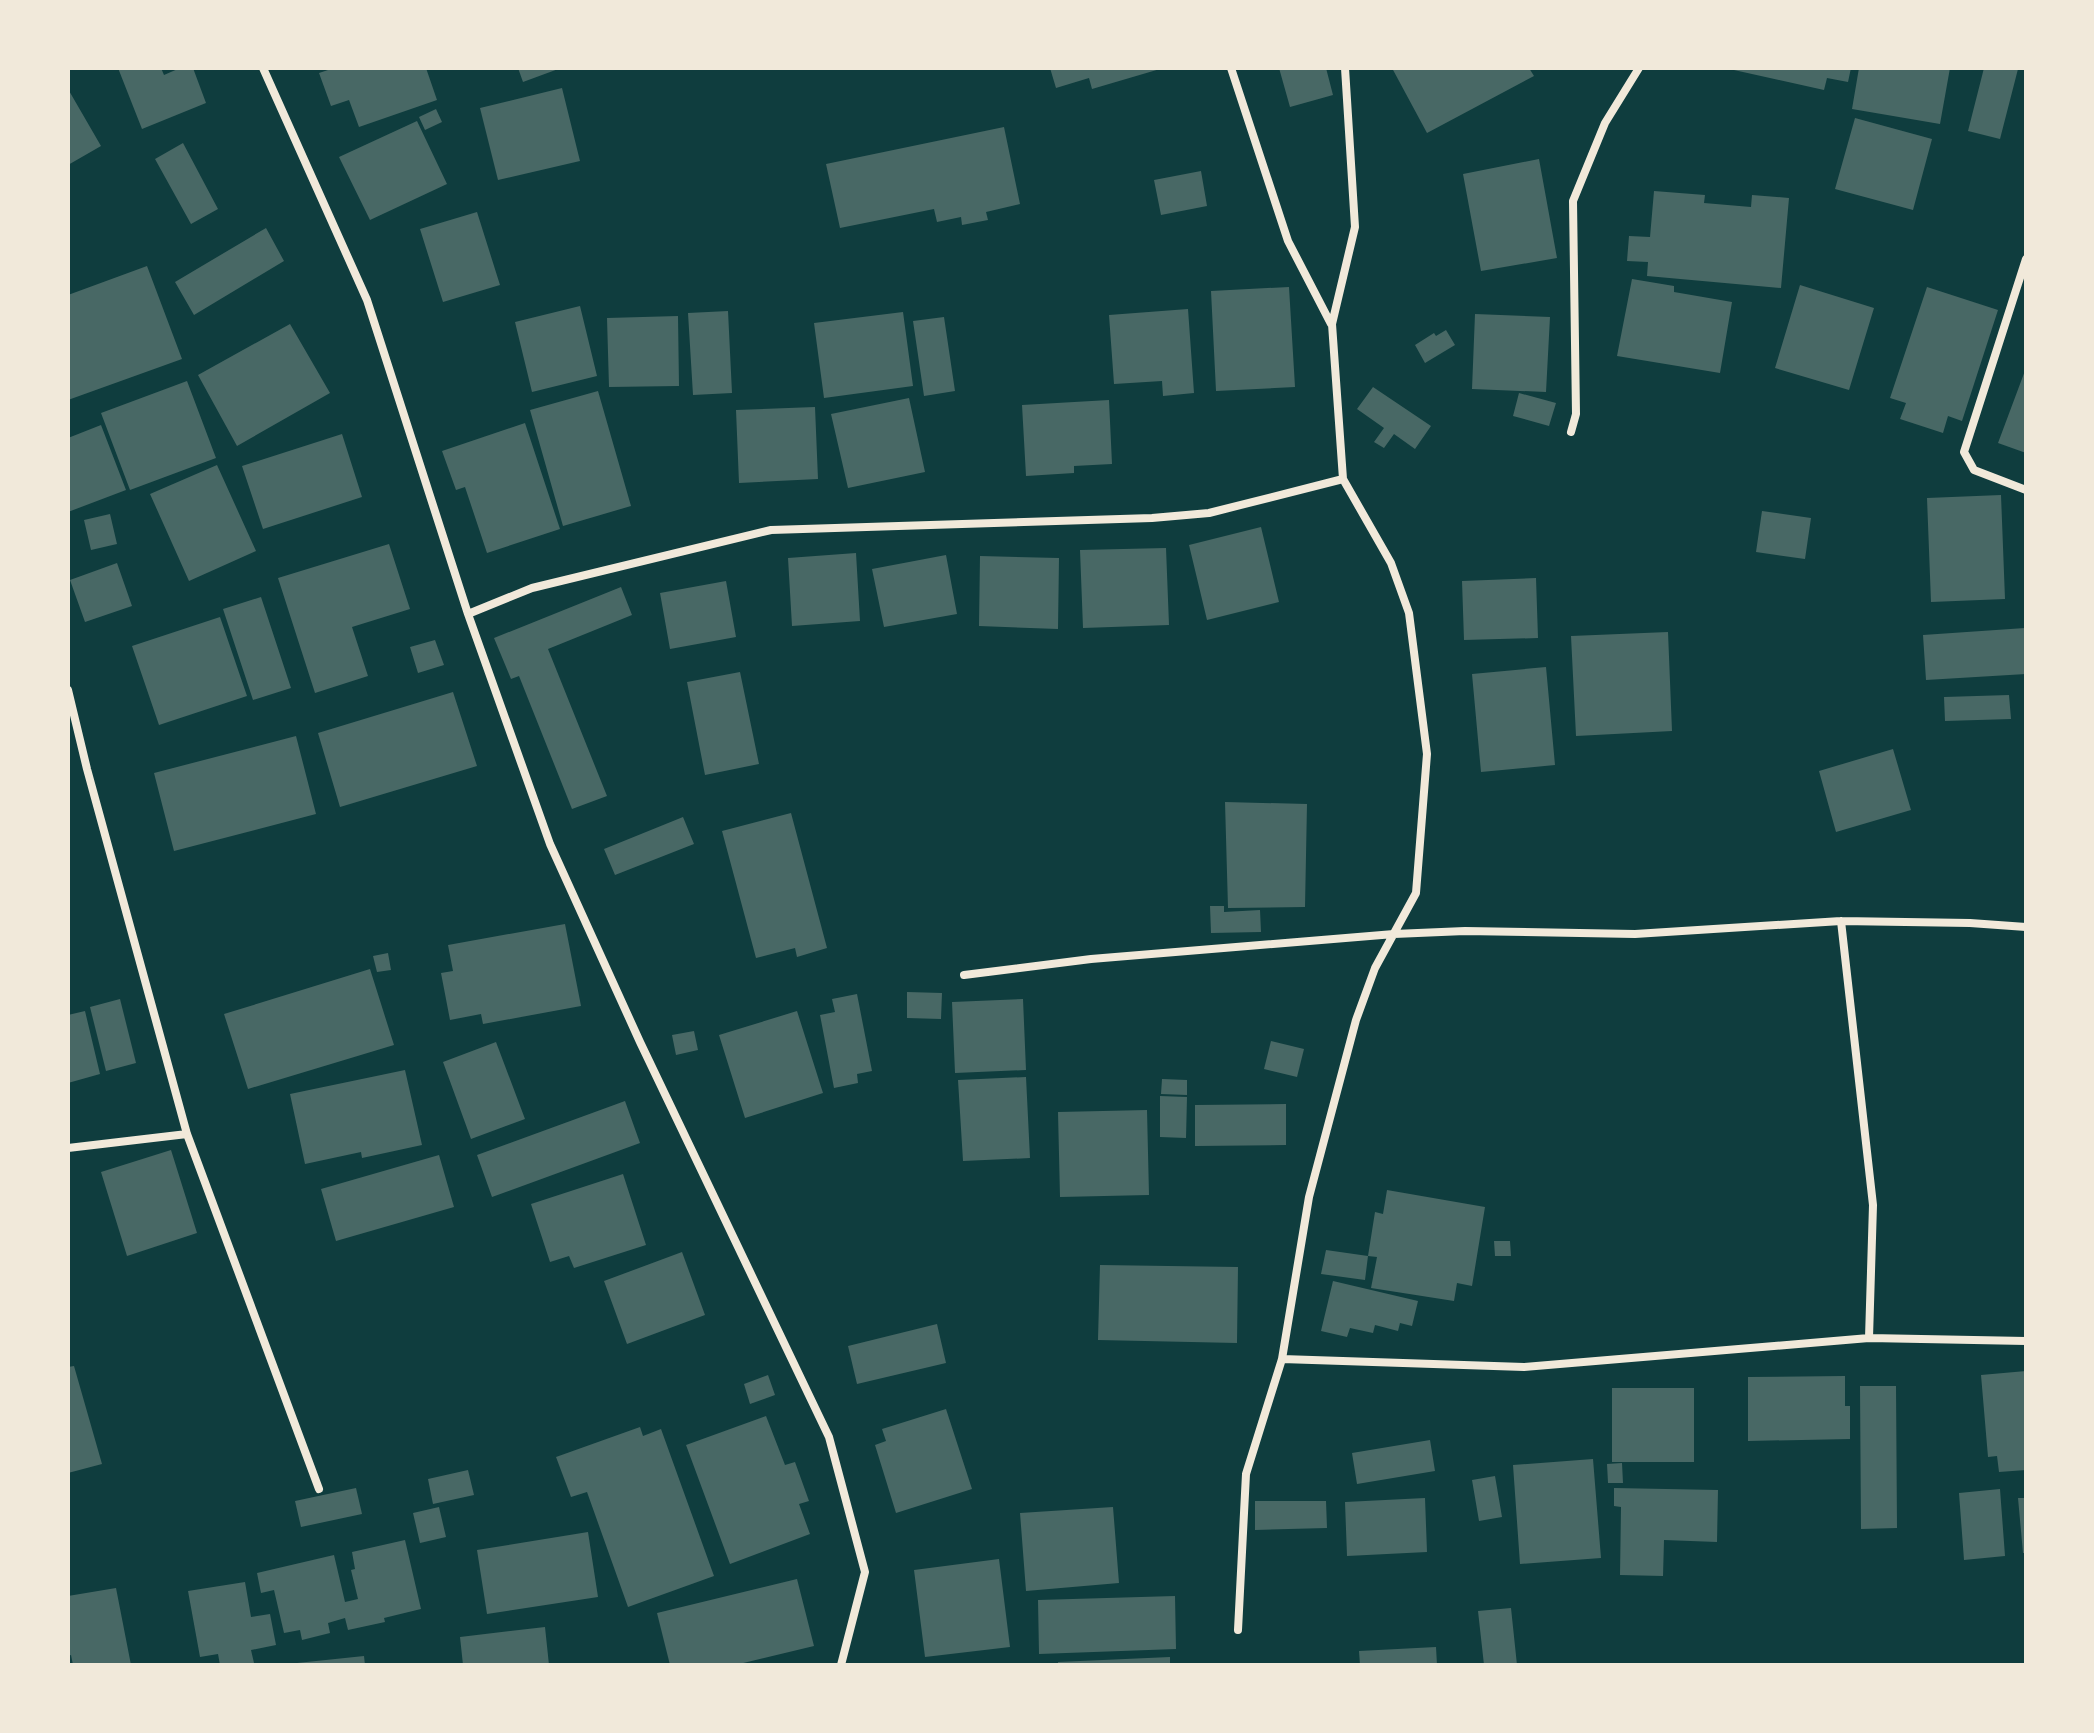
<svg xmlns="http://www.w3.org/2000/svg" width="2094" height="1733" viewBox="0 0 2094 1733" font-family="Jost,sans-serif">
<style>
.building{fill:#486865}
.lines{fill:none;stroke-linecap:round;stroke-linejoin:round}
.minor{stroke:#f1e9da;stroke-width:8}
</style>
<rect width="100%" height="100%" fill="#0f3d3e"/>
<path class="building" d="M118,68H161L164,75L180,68H193L206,103L142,129Z
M334,68H426L437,100L359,127L349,100L331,106L319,73Z
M518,68H561L523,82Z
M1050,68H1160V69L1092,89L1089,78L1056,88Z
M1279,68H1326L1333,95L1290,107Z
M1392,68H1529L1534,76L1427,133Z
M1725,68H1851L1848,82L1827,78L1824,90Z
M1859,68H1950L1940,124L1852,109Z
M1984,68L2018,69L2000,139L1968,131Z
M562,88L580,161L498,180L480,108Z
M68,89L101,146L68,165Z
M436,109L442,122L425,130L419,117Z
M1855,118L1932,139L1913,210L1835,189Z
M417,121L447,184L370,220L339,157Z
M1004,127L1020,204L986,212L988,220L962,225L961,217L937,222L934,209L840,228L826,164Z
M183,143L218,209L191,224L155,159Z
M1539,159L1557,258L1481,271L1463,174Z
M1201,171L1207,206L1161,215L1154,180Z
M1654,191L1705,195L1704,203L1751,207L1752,195L1789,198L1781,288L1647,276L1648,262L1627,261L1629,236L1650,237Z
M477,212L500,285L443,302L420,229Z
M266,228L284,261L194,315L175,282Z
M147,266L182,359L68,400V295Z
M1632,279L1674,286V292L1732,302L1720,373L1617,356Z
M1800,285L1874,308L1849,390L1775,368Z
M1289,287L1295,387L1216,391L1211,291Z
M1927,287L1998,310L1962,421L1948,416L1943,433L1900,419L1906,403L1890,398Z
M580,306L597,376L532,392L515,322Z
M1188,309L1194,393L1163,396L1162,381L1114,384L1109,315Z
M728,311L732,393L693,395L688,313Z
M903,312L913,386L824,398L814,323Z
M1475,314L1550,317L1546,392L1472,389Z
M678,316L679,386L609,387L607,318Z
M944,317L955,391L924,396L913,321Z
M290,324L330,393L237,446L198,375Z
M1446,330L1455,345L1425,363L1415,345L1434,333L1436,336Z
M2026,368V453L1998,443Z
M187,381L216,458L130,490L101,413Z
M1373,387L1431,426L1415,449L1394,434L1384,448L1374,442L1384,428L1357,409Z
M598,391L631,506L563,526L530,410Z
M1519,393L1556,403L1549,426L1513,416Z
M909,398L925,472L848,488L831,414Z
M1109,400L1112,464L1074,466V473L1026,476L1022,405Z
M815,407L818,479L739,483L736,410Z
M525,423L560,529L487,553L465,487L456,490L442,451Z
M101,425L126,490L68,512V438Z
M342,434L362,497L263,529L242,466Z
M217,465L256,551L189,581L150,494Z
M2001,495L2005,599L1931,602L1927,498Z
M1762,511L1811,518L1805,559L1756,552Z
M110,514L117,544L91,550L84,520Z
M1261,527L1279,602L1207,620L1189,545Z
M389,544L410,609L352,627L368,676L315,693L278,578Z
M1166,548L1169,625L1083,628L1080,550Z
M856,553L860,621L792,626L788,558Z
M946,555L957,614L884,627L872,569Z
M980,556L1059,558L1058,629L979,626Z
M117,563L132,606L85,622L70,580Z
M1536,578L1538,638L1464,640L1462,581Z
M726,581L736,637L670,649L660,593Z
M621,587L632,615L548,649L607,796L572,809L519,676L511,679L494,638Z
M261,597L291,688L253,700L223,609Z
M220,617L247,696L159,725L132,646Z
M2025,628L2026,674L1926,680L1923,635Z
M1668,632L1672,731L1576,736L1571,636Z
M435,640L444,665L418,673L410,647Z
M1546,667L1555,765L1481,772L1472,674Z
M740,672L759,764L705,775L687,682Z
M453,692L477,766L340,807L318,733Z
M2009,695L2011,719L1945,721L1944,697Z
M296,736L316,814L174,851L154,773Z
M1893,749L1911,810L1836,832L1819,771Z
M1225,802L1307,804L1305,907L1228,908Z
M791,813L827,948L797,957L795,948L756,958L722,831Z
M683,817L694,844L615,875L604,849Z
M1210,906H1224V912L1260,910L1261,932L1211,933Z
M565,924L581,1006L483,1024L481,1014L450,1020L441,973L453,971L448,945Z
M388,953L391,970L377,972L373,956Z
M370,969L394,1045L248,1089L224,1014Z
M907,992L942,993L941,1019L907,1018Z
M857,994L872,1071L857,1074L858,1083L834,1088L820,1015L835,1012L832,999Z
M120,999L136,1063L106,1071L90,1007Z
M1023,999L1026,1070L955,1073L952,1002Z
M85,1011L100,1074L68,1083V1015Z
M797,1011L823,1093L745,1118L719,1035Z
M694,1031L698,1050L676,1055L672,1035Z
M1271,1041L1304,1049L1297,1077L1264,1069Z
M496,1042L525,1119L471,1139L443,1062Z
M405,1070L422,1145L362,1158L361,1152L305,1164L290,1094Z
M1026,1077L1030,1158L963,1161L958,1080Z
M1162,1079L1187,1080V1095L1161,1094Z
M1160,1096L1187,1097L1186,1138L1160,1137Z
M625,1101L640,1143L492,1197L477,1155Z
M1286,1104V1145L1195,1146V1105Z
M1147,1110L1149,1195L1060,1197L1058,1112Z
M171,1150L197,1233L127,1256L101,1172Z
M439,1155L454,1207L336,1241L321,1189Z
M623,1174L646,1245L574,1268L569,1256L550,1262L531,1204Z
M1387,1190L1485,1207L1472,1286L1457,1283L1454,1301L1371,1288L1377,1257L1368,1256L1375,1212L1383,1214Z
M1494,1241H1510L1511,1256H1495Z
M1326,1250L1368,1256L1365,1280L1321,1274Z
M682,1252L705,1315L627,1344L604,1281Z
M1100,1265L1238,1267L1237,1343L1098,1340Z
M1333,1281L1418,1301L1412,1326L1400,1323L1398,1331L1375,1325L1373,1333L1350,1328L1347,1337L1321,1331Z
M937,1324L946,1363L857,1384L848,1346Z
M74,1366L102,1464L68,1473V1367Z
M2026,1371V1470L1999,1472L1997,1456L1988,1457L1981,1375Z
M768,1375L775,1395L750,1404L744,1384Z
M1845,1376V1406H1850V1439L1748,1441V1377Z
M1860,1386H1896L1897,1528L1861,1529Z
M1612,1388H1694V1462H1612Z
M946,1409L972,1489L896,1513L875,1445L886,1441L882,1429Z
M766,1416L785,1465L795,1462L809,1501L799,1504L810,1534L730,1564L686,1445Z
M640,1427L643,1436L661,1429L714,1576L628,1607L587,1492L571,1497L556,1457Z
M1430,1440L1435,1471L1357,1484L1352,1453Z
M1593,1459L1601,1558L1520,1564L1513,1465Z
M1622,1463L1623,1483H1608L1607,1464Z
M468,1470L474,1495L433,1504L428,1479Z
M1495,1476L1502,1517L1479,1521L1472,1480Z
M356,1488L362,1514L301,1527L295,1501Z
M1614,1488L1718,1490L1717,1542L1664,1540L1663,1576L1620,1575L1621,1507L1614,1506Z
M2000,1489L2005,1556L1964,1560L1959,1493Z
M1425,1498L1427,1552L1347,1556L1345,1502Z
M2018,1498H2026V1553H2023Z
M1255,1501H1326L1327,1528L1255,1530Z
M439,1507L446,1537L420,1543L413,1513Z
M1113,1507L1119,1583L1026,1591L1020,1513Z
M588,1532L598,1597L487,1614L477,1550Z
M405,1540L421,1609L384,1618L385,1622L348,1630L345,1618L328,1623L330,1633L302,1640L300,1630L284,1633L274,1590L261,1593L257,1573L334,1555L345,1602L358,1599L351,1570L355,1569L352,1552Z
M999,1559L1010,1647L925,1657L914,1570Z
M797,1579L814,1646L735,1665H670L657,1613Z
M245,1582L251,1617L270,1614L276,1645L251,1650L254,1663L244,1665H220L218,1654L200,1657L188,1591Z
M116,1588L131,1665H73L71,1655L68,1656V1596Z
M1175,1596L1176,1649L1039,1654L1038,1600Z
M1511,1608L1517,1665H1484L1478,1611Z
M545,1627L549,1665H463L460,1637Z
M1436,1647L1437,1665H1360L1359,1651Z
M364,1656L365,1665H297V1663Z
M1170,1657V1665H1058V1662Z"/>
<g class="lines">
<path class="minor" d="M263,68L367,300L468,614L550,844L640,1042L829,1437L865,1572L841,1665
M1231,68L1288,241L1331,324
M2026,259L1964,452L1974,470L2026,490
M1571,432L1576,414L1573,201L1605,123L1639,68
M468,614L532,588L771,530L1152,518L1209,513L1343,479
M68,690L87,769L187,1134L319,1489
M1841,921L1873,1205L1869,1338
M964,975L1091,959L1394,934L1465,931L1635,934L1841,921L1970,923L2026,927
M68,1148L187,1134
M1282,1359L1309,1197L1356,1020L1375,968L1416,893L1427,754L1409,613L1391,563L1343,479L1332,324L1355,227L1345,68
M1238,1630L1246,1474L1282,1359L1524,1367L1869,1338L2026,1341"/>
</g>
<rect width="2094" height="1733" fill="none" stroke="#f1e9da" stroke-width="140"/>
</svg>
